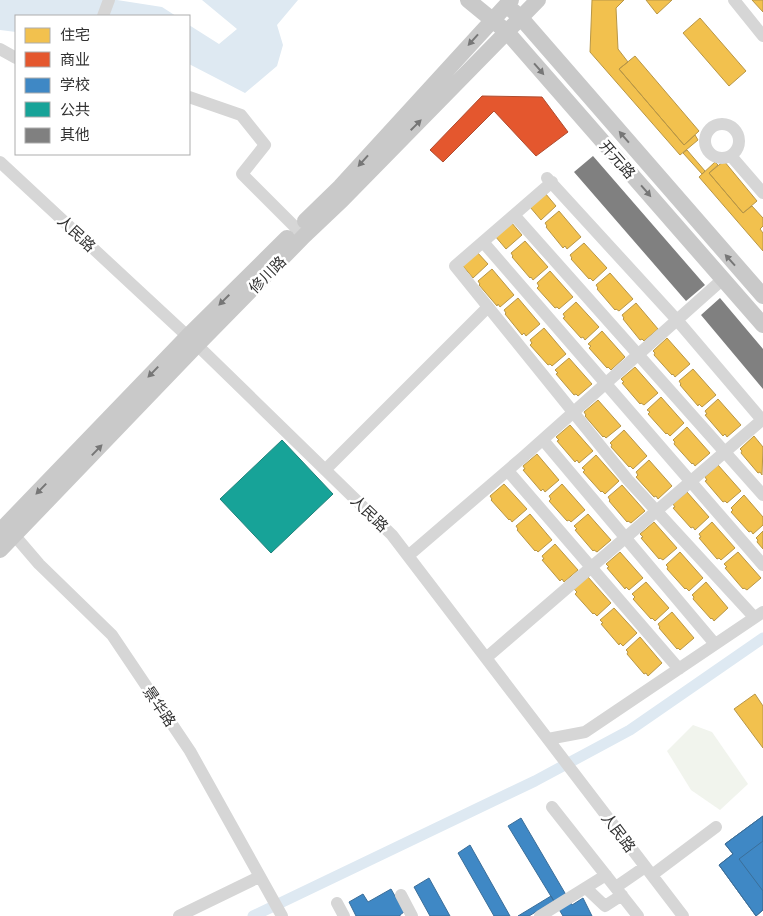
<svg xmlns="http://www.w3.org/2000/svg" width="763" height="916" viewBox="0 0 763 916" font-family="Barlow,'Noto Sans SC',sans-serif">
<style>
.green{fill:#f1f4ed}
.water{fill:#dee9f2}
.homes{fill:#f2c14e;stroke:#b89646}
.shops{fill:#e4572e;stroke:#af4c2f}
.schools{fill:#3f88c5;stroke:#3b6e99}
.public{fill:#17a398;stroke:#1f8179}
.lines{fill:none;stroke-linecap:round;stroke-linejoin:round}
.canal{stroke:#dee9f2;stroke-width:11}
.building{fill:#808080}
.minor{stroke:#d6d6d6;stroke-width:12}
.major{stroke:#c9c9c9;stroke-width:16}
.oneway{fill:#767676}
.labels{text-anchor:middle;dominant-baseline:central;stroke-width:5;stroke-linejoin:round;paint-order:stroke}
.street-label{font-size:15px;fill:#323232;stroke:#fff}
</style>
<rect width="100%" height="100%" fill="#fff"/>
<path class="green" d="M693,725L712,732L748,784L720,810L691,790L667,751Z"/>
<path class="water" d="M0,0H117L162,7L176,16H16V32L0,30Z
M202,0H298L277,25L283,45L277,66L245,93L189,64V25L219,44L237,29Z"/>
<path class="homes" d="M592,0H624L616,8L618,49L628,62L619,69L684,145L695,135L698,140L680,155L590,52Z
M646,0H672L657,14Z
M752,0H763V12Z
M700,18L746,71L729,86L683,33Z
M635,56L699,131L684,145L619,69Z
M687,150L705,171L702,174L683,153Z
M724,161L757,201L743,213L709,173Z
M715,162L718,165L709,173L743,213L752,206L763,218V226L760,229L763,233V251L699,177Z
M545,193L556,206L541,220L530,207Z
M559,211L581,237L567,249L565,246L563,248L546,227L547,226L545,223Z
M511,222L522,235L506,249L495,236Z
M525,241L548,267L533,280L531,277L530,278L512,257L513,256L511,253Z
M584,243L607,268L593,281L590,278L589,279L571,259L572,258L570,255Z
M477,252L488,264L473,278L462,265Z
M492,269L514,295L500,307L498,304L497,306L479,285L480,284L478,281Z
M550,271L573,297L559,309L557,307L555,308L537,288L539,286L537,283Z
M610,273L633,299L619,311L616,309L615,310L597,289L598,288L596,285Z
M518,298L540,324L526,336L524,333L522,335L505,314L506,313L504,310Z
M576,302L599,327L585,340L583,337L581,338L563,318L565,317L563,314Z
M636,303L658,329L644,341L642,339L640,340L623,319L624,318L622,315Z
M544,328L566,354L552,366L550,364L548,365L530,345L532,343L530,340Z
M602,331L625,357L611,370L608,367L607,368L589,348L591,346L588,344Z
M667,338L690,364L675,377L673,374L672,375L654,355L655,353L653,351Z
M569,358L592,384L578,396L576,394L574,395L556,374L558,373L555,370Z
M635,367L658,393L644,405L641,403L640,404L622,383L624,382L621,379Z
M693,369L716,395L702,407L699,404L698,406L680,385L681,384L679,381Z
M661,397L684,423L670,436L667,433L666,434L648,414L650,412L647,410Z
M718,399L741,425L727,437L725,434L723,436L705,415L707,414L705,411Z
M598,400L621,426L606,438L604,436L603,437L585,416L586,415L584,412Z
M570,425L593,451L579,463L577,460L575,462L557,441L559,440L556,437Z
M687,427L710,453L695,466L693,463L692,464L674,444L675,442L673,440Z
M624,430L647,456L633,469L630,466L629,467L611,447L612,445L610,443Z
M754,436L763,447L762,475L760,472L758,473L741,453L742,451L740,449Z
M537,454L559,480L545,492L543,489L541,491L523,470L525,469L523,466Z
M596,455L619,481L605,494L602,491L601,492L583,472L585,470L582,468Z
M649,460L672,486L658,499L656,496L654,497L636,477L638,475L636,472Z
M718,465L741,491L727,503L725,501L723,502L705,481L707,480L705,477Z
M504,484L527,509L512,522L510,519L509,520L491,500L492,499L490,496Z
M562,484L585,510L571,522L569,520L567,521L549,501L551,499L549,496Z
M622,485L645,511L631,523L628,521L627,522L609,501L610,500L608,497Z
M687,492L709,517L695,530L693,527L691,528L673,508L675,507L673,504Z
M744,495L763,517V525L753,534L751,531L749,532L731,512L733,510L731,508Z
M530,514L552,540L538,552L536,550L535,551L517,530L518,529L516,526Z
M588,514L611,540L597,552L594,550L593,551L575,530L577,529L574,526Z
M654,522L677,548L663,560L660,558L659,559L641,538L643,537L640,534Z
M712,522L735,548L721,560L719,558L717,559L699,538L701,537L699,534Z
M763,531V549L757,542L758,540L756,538Z
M555,544L578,570L564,582L562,579L560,581L542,560L544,559L542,556Z
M620,552L643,578L629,590L626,587L625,589L607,568L609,567L606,564Z
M680,552L703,578L689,591L686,588L685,589L667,569L668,567L666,565Z
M738,552L761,578L747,590L744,588L743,589L725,568L727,567L724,564Z
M588,577L611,603L597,616L594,613L593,614L575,594L577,592L574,589Z
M646,582L669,608L655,621L652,618L651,619L633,599L635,597L632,594Z
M706,582L728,608L714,621L712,618L711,619L693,599L694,597L692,595Z
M614,608L637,633L623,646L620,643L619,645L601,624L603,623L600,620Z
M672,612L694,638L680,650L678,648L677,649L659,628L660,627L658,624Z
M640,637L662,663L648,676L646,673L644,674L627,654L628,652L626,650Z
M755,694L763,706V748L734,709Z"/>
<path class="shops" d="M482,96L542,97L568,132L536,156L494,111L443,162L430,150Z"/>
<path class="schools" d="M763,816V841L739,859L763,891V910L756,916L719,865L733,854L725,844Z
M763,816V910L756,916L719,865L733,854L725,844Z
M521,818L572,905L583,898L592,916H563L508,826Z
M470,845L510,916H494L458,853Z
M429,878L450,916H430L414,887Z
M391,889L404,912L400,915V916H356L349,902L363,894L368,902Z
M551,896L554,901L529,916H518Z"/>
<path class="public" d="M282,440L333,494L271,553L220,499Z"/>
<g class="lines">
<path class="canal" d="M253,916L535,781L630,730L763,638"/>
</g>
<path class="building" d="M593,156L705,285L686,301L574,172Z
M720,298L763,349V389L701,315Z"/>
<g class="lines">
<path class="minor" d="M734,0L763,36
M103,16L109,0
M0,49L16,58
M189,97L241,115L265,145L242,174L304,236
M705 141a17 17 0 1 1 34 0a17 17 0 1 1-34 0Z
M731,156L763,193
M0,162L197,345L392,535L683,916
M547,178L677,320L763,421
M552,182L455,266L628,480L754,617
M514,215L763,495
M483,242L763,565
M543,440L715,644
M325,470L488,307
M508,471L679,669
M6,530L15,536L39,564L112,635L190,751L282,916
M408,556L522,458L723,279
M486,658L763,419
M548,739L585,732L763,612
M552,807L638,916
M652,875L716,827
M616,887L645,867
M586,888L605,906L622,895
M401,895L412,916
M337,903L344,916
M179,916L259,877
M540,916L606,875"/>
<path class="major" d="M468,0L507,32L763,325
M512,10L521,18L763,296
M305,221L340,187L511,0
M0,531L187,337L287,238
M0,550L197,345L304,236L342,200L538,0"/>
</g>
<defs><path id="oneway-solid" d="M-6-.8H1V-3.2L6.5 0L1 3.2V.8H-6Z" transform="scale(1.25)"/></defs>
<g class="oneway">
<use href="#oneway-solid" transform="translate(473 40) rotate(132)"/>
<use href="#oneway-solid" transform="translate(539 69) rotate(49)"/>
<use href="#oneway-solid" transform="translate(416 125) rotate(-45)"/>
<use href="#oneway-solid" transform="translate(624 137) rotate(-131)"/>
<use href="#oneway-solid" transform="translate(363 161) rotate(132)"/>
<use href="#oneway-solid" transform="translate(646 191) rotate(49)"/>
<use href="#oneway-solid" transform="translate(730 260) rotate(-132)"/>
<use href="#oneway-solid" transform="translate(224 300) rotate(135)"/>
<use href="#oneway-solid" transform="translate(153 372) rotate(134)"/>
<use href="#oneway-solid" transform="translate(97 450) rotate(-46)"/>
<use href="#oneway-solid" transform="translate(41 489) rotate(134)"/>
</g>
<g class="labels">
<g class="street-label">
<text transform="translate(618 159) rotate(49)">开元路</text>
<text transform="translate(77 233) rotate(43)">人民路</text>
<text transform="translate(267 274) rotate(-45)">修川路</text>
<text transform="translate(370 513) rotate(44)">人民路</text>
<text transform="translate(160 706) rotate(56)">景华路</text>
<text transform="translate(619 832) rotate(53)">人民路</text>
</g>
</g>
<rect x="15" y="15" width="175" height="140" fill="#ffffff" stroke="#adadad"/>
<rect x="25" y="28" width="25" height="15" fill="#f2c14e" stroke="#adadad"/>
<text x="60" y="40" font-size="15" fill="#323232">住宅</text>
<rect x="25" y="52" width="25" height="15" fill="#e4572e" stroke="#adadad"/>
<text x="60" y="65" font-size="15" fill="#323232">商业</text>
<rect x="25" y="78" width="25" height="15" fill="#3f88c5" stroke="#adadad"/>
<text x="60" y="90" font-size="15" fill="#323232">学校</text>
<rect x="25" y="102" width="25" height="15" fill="#17a398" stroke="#adadad"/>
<text x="60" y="115" font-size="15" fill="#323232">公共</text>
<rect x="25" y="128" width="25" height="15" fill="#808080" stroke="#adadad"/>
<text x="60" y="140" font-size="15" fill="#323232">其他</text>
</svg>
